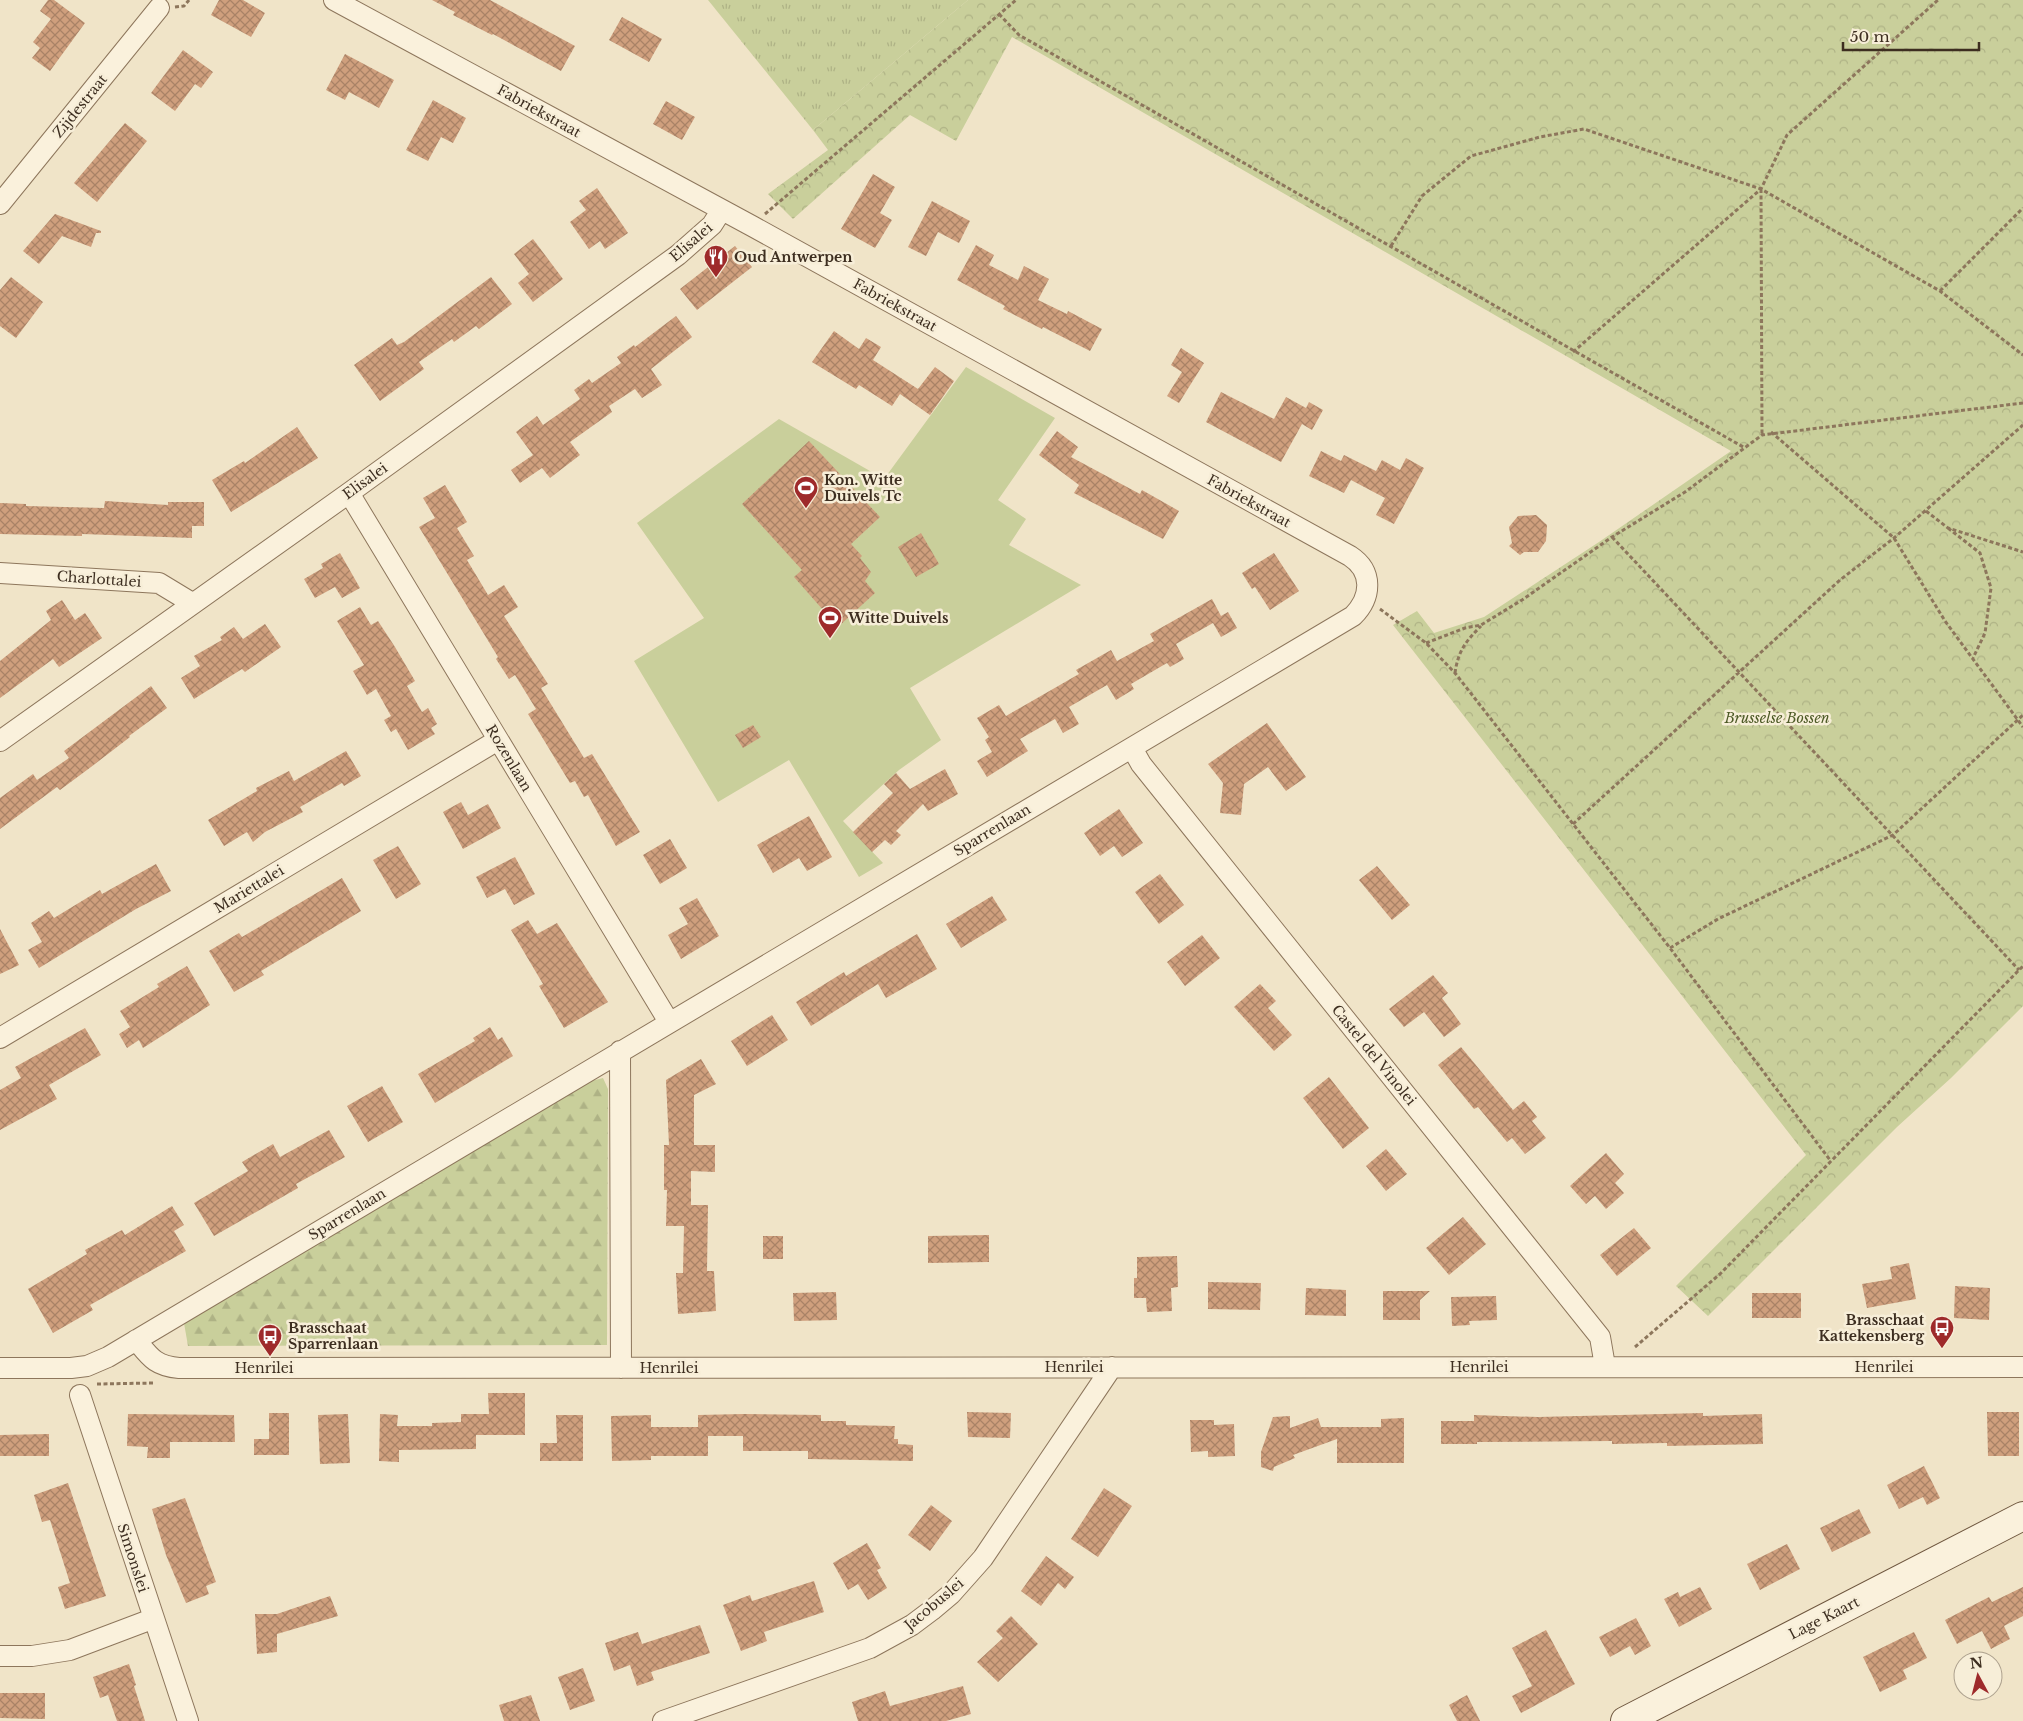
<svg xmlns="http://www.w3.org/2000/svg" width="2023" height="1721" viewBox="0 0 2023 1721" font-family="'Libre Baskerville',serif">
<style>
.grass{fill:url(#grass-tufts)}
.forest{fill:url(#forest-firs)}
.park{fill:url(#park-crowns)}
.pitch{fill:#c9cf9b}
.building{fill:url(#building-cross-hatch)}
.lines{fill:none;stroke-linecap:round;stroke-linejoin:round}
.street-casing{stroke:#8d765c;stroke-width:22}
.secondary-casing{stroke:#6f573f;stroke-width:30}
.path{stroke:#8d765c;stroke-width:3;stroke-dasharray:4 2.5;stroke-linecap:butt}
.street{stroke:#faf1dc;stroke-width:20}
.secondary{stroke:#faf1dc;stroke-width:28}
.labels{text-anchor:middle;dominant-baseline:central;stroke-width:5;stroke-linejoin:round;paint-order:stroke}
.street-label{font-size:14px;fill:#3d2e20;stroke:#f7eed8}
.poi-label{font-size:14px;font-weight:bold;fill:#3d2e20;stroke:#f7eed8;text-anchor:start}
.park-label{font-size:14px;font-style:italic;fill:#4d5a26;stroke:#f7eed8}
</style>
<defs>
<pattern id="grass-tufts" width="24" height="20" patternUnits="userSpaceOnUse" patternTransform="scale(1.25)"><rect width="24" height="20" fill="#c9cf9b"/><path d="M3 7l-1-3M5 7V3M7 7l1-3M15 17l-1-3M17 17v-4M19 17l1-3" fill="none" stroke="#aeb285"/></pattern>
<pattern id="forest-firs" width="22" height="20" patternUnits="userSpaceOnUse" patternTransform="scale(1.25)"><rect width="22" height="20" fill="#c9cf9b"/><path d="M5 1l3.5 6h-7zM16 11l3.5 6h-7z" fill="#aeb285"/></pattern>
<pattern id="park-crowns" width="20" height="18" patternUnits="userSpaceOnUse" patternTransform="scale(1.25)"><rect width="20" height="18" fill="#c9cf9b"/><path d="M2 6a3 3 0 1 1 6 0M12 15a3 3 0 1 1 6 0" fill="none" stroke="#aeb285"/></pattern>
<pattern id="building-cross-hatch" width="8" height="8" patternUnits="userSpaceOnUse" patternTransform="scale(1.25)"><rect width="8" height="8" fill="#cf9f7d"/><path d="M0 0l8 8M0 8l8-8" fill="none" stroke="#a98266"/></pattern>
</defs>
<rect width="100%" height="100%" fill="#f0e4c8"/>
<path class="grass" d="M708,0H968L813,130Z"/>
<path class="forest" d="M603,1078L608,1089L607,1345L188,1346L184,1323L591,1081Z"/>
<path class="park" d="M968,0H2023V1006L1951,1078L1897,1127L1708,1316L1676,1286L1806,1155L1393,625L1417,611L1434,633L1484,617L1599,542L1731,451L1012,37L956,141L910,115L793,219L768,194L828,150L813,130Z"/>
<path class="pitch" d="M966,367L1055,418L998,500L1026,519L1009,545L1081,585L910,688L941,740L899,770L843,821L883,863L859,877L789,760L718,802L634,661L704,618L637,523L779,419L884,479Z"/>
<path class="building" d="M48,0H54L85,23L50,71L32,58L40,48L33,42L51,19L40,11Z
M219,0H243L265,13L251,37L211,15Z
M432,0H490L575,46L561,71L493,34L492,35L453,15L455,12Z
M622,17L662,39L649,62L609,40Z
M183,50L213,72L201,88L195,84L175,111L151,93Z
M345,54L394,80L379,108L349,92L345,100L326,90Z
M433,100L466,118L453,143L441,137L428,161L406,150Z
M666,101L695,117L682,140L653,124Z
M125,123L147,141L97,202L74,183Z
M873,174L895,187L880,213L892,220L875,248L841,229Z
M597,188L628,233L605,249L600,241L589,249L570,222L586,210L579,201Z
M932,201L970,221L959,243L938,232L926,256L908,247Z
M55,214L101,231V233H96L91,247L62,236L39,264L23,251Z
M533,239L563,279L533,302L518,283L529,274L514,254Z
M976,245L994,255L989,265L1018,280L1024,266L1049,279L1038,300L1067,314L1068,311L1102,329L1090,351L1043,327L1042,329L1003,309L1005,306L957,280Z
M735,246L752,267L697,310L680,289Z
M11,277L43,302L16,338L0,326V290Z
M491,277L512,304L479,329L476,326L454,342L452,339L419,362L424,369L380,401L354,365L392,338L397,345L404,342Z
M676,316L692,337L651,369L662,385L642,398L635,389L609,406L612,412L570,442L580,455L550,478L542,468L520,483L511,470L533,455L516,432L537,416L543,425L580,399L574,390L589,379L592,383L621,363L617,357L634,345L635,347Z
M834,331L859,349L866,338L881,347L873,360L918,389L935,367L954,381L930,415L900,394L892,406L859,385L856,389L812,362Z
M1181,348L1204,363L1179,403L1167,396L1182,372L1171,365Z
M1221,392L1274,419L1286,397L1306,408L1309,402L1323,410L1312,430L1302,424L1281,462L1206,422Z
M297,427L318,458L231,512L212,480L244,461L245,463Z
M1057,431L1078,447L1071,457L1140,494L1142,490L1179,511L1163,539L1074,493L1079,485L1039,455Z
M809,441L880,517L851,544L862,556L860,558L871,572L865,581L875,593L838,627L794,577L802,570L742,504Z
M1321,451L1341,461L1344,455L1376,471L1382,460L1400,470L1406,458L1424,468L1394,524L1376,515L1385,498L1351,480L1344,493L1309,476Z
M445,485L467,522L457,528L474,556L467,560L488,595L504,585L518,607L504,616L548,684L541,688L584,758L592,754L640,832L616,846L588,795L584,797L575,781L570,783L559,765L528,714L536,709L515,675L509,679L496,659L498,657L419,527L435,518L423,498Z
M105,501L168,505V502H204V526H192V538L82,534V536L0,534V503L26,504V506L104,508Z
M1536,515L1547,525L1546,541L1538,552H1524L1520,555L1509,546L1512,543L1509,527L1518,516Z
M921,533L939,564L916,577L898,547Z
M340,553L360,588L342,598L335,587L315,598L304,579L323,568L321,564Z
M1274,553L1299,591L1270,610L1255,587L1252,589L1242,573Z
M1212,599L1221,616L1228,612L1237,628L1221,637L1213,623L1176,644L1184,659L1170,667L1167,663L1131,684L1134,689L1116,700L1107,685L1069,707L1079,724L1063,733L1055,719L1020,739L1028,751L987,777L977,761L992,752L985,740L989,737L977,718L999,705L1006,716L1079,674L1076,670L1111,650L1117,661L1154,641L1150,634Z
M62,600L75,620L85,613L102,638L59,667L53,659L0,698V661L51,620L46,611Z
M360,607L371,625L378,621L395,647L415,681L407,686L422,712L428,708L437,724L431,728L435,734L408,750L396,729L391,732L384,720L391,716L376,689L367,695L353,671L364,665L337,621Z
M265,624L281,647L245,672L242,669L194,699L181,678L200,666L194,656L222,640L220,637L234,627L243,639Z
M151,686L167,708L129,736L130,737L91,767L60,790L57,787L0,829V798L33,774L37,780L69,758L64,751Z
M1267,723L1306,777L1286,791L1268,767L1244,784L1241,815L1220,813L1223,783L1208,764Z
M753,725L761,737L743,748L735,735Z
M346,751L361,776L344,786L342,783L300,807L303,812L265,832L253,842L247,832L224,846L208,820L257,791L256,788L289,771L294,781Z
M945,769L958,794L928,811L923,804L896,831L901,835L891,845L885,840L872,852L853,832L893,793L884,784L896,773L910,789Z
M461,802L468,815L488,804L501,828L463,849L443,812Z
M1119,809L1143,843L1122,857L1114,846L1100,856L1084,833Z
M809,816L832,857L807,871L799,858L773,873L757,845Z
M670,839L687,868L660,884L643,855Z
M398,846L421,884L396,899L373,860Z
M515,857L535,894L514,905L505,889L487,898L476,877Z
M156,864L171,891L136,909L39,968L28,950L42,942L31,923L49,911L54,918L100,890L102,894Z
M1377,866L1410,905L1392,920L1359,880Z
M1160,874L1184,905L1159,924L1135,892Z
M342,878L361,911L261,971L264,975L234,992L209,951L239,933L242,937Z
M992,896L1007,920L961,948L946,924Z
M697,898L719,936L681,959L668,935L688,924L679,908Z
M528,920L537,934L557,923L608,1002L564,1028L539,986L543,984L511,930Z
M0,929L19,965L0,974Z
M917,934L937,969L886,998L878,984L811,1026L796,1002L844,972L846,976Z
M1202,935L1220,958L1185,986L1167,962Z
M187,966L210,1005L143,1048L139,1040L127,1048L119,1034L130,1027L120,1011L159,987L157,984Z
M1433,975L1448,993L1442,998L1461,1024L1444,1037L1424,1012L1404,1027L1389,1009Z
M1260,984L1276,1001L1268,1008L1292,1035L1274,1051L1234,1007Z
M772,1015L788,1040L747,1066L731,1041Z
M490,1027L498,1040L502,1037L513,1056L435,1103L418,1074L475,1041L473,1038Z
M85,1028L101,1055L49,1085L57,1099L0,1130V1090L21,1078L15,1067Z
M1461,1047L1513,1110L1524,1101L1537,1117L1532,1121L1546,1138L1525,1154L1512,1138L1507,1142L1478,1107L1474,1109L1438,1065Z
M701,1059L716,1084L694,1095V1145H715V1172L691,1171V1205H708L707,1271H714L716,1311L678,1314L676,1273H683L684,1226H666L667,1190H664V1145H669L666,1080Z
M1329,1077L1369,1128L1343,1149L1303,1098Z
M382,1086L403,1122L368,1142L347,1106Z
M329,1130L345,1157L296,1184L298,1188L214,1236L194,1203L248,1171L242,1162L273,1144L280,1157Z
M1386,1149L1407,1174L1386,1191L1366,1166Z
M1606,1153L1624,1174L1615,1183L1624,1193L1606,1209L1595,1196L1586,1204L1570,1186Z
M172,1206L184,1225L174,1231L186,1251L90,1305L93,1310L53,1333L28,1289L87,1254L85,1250L122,1230L125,1235Z
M1463,1217L1486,1244L1449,1275L1426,1248Z
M1634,1228L1651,1248L1617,1276L1600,1255Z
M989,1235V1262L928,1263V1236Z
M763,1236H783V1259H763Z
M1177,1256L1178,1287L1171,1288L1172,1311L1147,1312L1146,1298H1134V1278H1137V1257Z
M1909,1263L1916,1299L1867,1308L1862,1284L1892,1279L1890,1267Z
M1208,1282L1261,1283L1260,1310L1208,1309Z
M1955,1286L1990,1288L1989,1320L1954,1318Z
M1306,1288L1346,1290V1316L1305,1315Z
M1383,1291H1430L1420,1300V1320H1383Z
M836,1292L837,1320L794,1321L793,1293Z
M1752,1293H1801V1318H1752Z
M1496,1296L1497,1320L1469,1321L1470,1325L1452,1326L1451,1297Z
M488,1393H525V1435H476V1449L399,1450V1462L379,1461L380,1414L398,1415L397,1426H432V1423L461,1422V1414H489Z
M967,1412L1011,1413L1010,1438L968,1437Z
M1987,1412H2019V1456H1988Z
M269,1413H289V1455H254V1439H269Z
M1703,1413V1416L1762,1414L1763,1444L1667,1446V1443L1612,1444V1441L1477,1442V1444H1441V1421H1474V1415L1538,1417Z
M128,1414L234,1415L235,1442H170V1458H147L148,1447L127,1446Z
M348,1414L350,1463L320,1464L318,1415Z
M556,1415H583V1461H540V1443H557Z
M651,1415V1427H698V1415L744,1414L821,1415V1421H846V1425L895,1426L894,1439H898V1444L913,1445V1461L808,1459V1451H743V1436H708V1456H651V1460L612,1461L611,1416Z
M1290,1416V1428L1318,1418L1321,1427H1381V1419L1404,1418V1463H1337V1439L1293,1455L1295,1458L1274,1467L1273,1471L1261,1467V1452L1273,1417Z
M1190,1420H1214V1425L1234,1424L1235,1456L1208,1457V1451L1191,1452Z
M49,1434V1456H0V1435Z
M1924,1466L1940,1498L1927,1505L1923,1497L1899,1509L1887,1485Z
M68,1483L106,1596L65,1609L58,1587L70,1583L50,1520L42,1522L34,1495Z
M1104,1488L1132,1506L1098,1557L1071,1539Z
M185,1498L216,1582L206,1586L209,1594L186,1603L166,1555L152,1509Z
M931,1505L952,1521L930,1551L908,1535Z
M1859,1509L1871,1533L1832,1552L1820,1528Z
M867,1543L881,1568L877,1570L887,1588L868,1600L858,1584L848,1590L833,1563Z
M1787,1544L1800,1569L1760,1590L1747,1564Z
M1046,1556L1074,1577L1065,1589L1058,1583L1041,1606L1021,1591Z
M814,1581L824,1612L764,1632L767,1641L741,1651L723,1605L750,1595L752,1601Z
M1700,1587L1712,1609L1679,1627L1664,1599L1678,1592L1680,1597Z
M2023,1587V1616L2004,1626L2010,1639L1991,1649L1982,1631L1957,1644L1945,1620L1989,1597L1992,1602Z
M330,1596L338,1616L277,1634V1652L257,1654L255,1614H277Z
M1011,1616L1038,1644L998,1682L977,1662L1003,1638L996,1631Z
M1636,1618L1651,1646L1635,1655L1630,1646L1610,1657L1599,1637Z
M700,1625L710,1653L651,1672L654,1680L637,1686L630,1665L614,1671L605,1643L638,1632L642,1644Z
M1546,1630L1575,1684L1521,1713L1512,1696L1532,1686L1512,1648Z
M1914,1632L1927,1658L1903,1670L1907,1679L1880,1692L1863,1657Z
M129,1664L136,1685L134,1686L145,1721H117L108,1695L100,1698L93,1677Z
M583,1668L595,1701L570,1710L558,1677Z
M963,1686L971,1714L946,1721H858L852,1702L885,1691L890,1706Z
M0,1693H45V1719L0,1718Z
M531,1695L540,1721H504L499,1705Z
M1467,1695L1480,1721H1457L1449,1705Z"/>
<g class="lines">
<defs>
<path id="street" d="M0,204L159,8
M349,493L669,1022
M0,573L159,583L192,603
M0,741L349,493L678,255L712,225L721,211
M1132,748L1141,764L1600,1337L1605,1366
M0,1038L498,740
M620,1051L621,1368
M136,1340C150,1357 155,1366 179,1368L2023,1367
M0,1368H71L87,1366L108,1357L1353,616C1372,597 1373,571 1350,556L752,226L334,0
M80,1395L188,1721
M0,1656H32L70,1650L152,1619
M663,1721L870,1648L912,1625L932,1610L951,1594L983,1558L1112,1367"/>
<path id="secondary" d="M1625,1721L2023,1516"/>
</defs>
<use href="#street" class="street-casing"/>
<use href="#secondary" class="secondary-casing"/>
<path class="path" d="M175,7L184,6L189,0
M999,14L1019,35L1745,448
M1761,189L1762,435
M765,214L1016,0
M1391,246L1422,196L1471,156L1540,137L1584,129L1761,189L1940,291L2023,355
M1940,291L2023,208
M1573,352L1761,189L1787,135L1938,0
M1771,432L1894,538L1945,621L2023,727
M1926,511L1948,528L2023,552
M1948,528L1980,553L1991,588L1985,633L1973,658
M1612,537L2019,970
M1380,609L1426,643L1455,673L1670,948L1830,1160
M1426,643L1465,628L1481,625L1522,600L1612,537L1685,492L1762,435L2023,403
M1455,673C1458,651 1466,641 1481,626
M1573,824L1840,580L1894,538L2023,425
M1670,948L1718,919L1893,835L2023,715
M1635,1347L1720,1274L2023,966
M97,1384L155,1383"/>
<use href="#street" class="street"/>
<use href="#secondary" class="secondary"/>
</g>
<defs>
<symbol id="restaurant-pin" viewBox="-11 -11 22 30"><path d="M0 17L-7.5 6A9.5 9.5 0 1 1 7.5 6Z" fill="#9e2a2b" stroke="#f7eed8"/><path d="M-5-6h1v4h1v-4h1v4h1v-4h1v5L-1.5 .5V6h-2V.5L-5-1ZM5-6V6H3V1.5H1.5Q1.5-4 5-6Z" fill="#fff"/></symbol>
<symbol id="stadium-pin" viewBox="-11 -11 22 30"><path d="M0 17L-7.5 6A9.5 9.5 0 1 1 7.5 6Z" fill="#9e2a2b" stroke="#f7eed8"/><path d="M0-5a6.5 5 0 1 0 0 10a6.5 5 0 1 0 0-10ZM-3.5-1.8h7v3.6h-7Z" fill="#fff"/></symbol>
<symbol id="bus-pin" viewBox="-11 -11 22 30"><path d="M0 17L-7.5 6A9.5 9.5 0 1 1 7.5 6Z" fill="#9e2a2b" stroke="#f7eed8"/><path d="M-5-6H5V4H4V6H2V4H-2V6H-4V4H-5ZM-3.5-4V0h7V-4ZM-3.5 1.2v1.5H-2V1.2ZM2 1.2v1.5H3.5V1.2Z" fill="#fff"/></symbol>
</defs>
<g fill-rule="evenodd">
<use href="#restaurant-pin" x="702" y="243" width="28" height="38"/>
<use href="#stadium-pin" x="792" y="474" width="28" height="38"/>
<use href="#stadium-pin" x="816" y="604" width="28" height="38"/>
<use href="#bus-pin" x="1928" y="1314" width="28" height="38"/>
<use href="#bus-pin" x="256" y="1322" width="28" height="38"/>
</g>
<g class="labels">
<g class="street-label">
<text transform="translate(80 106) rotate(-51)">Zijdestraat</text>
<text transform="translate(539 111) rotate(29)">Fabriekstraat</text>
<text transform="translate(691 242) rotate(-41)">Elisalei</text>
<text transform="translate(895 305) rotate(29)">Fabriekstraat</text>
<text transform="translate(365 481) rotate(-36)">Elisalei</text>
<text transform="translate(1249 501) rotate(29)">Fabriekstraat</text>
<text transform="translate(99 579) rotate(4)">Charlottalei</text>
<text transform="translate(509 758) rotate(59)">Rozenlaan</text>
<text transform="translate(992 830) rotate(-31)">Sparrenlaan</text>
<text transform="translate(249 889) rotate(-31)">Mariettalei</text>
<text transform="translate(1374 1055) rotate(51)">Castel del Vinolei</text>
<text transform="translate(347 1214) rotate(-31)">Sparrenlaan</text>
<text x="1074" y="1367">Henrilei</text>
<text x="1479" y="1367">Henrilei</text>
<text x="1884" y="1367">Henrilei</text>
<text x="264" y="1368">Henrilei</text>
<text x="669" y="1368">Henrilei</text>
<text transform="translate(133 1558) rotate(72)">Simonslei</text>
<text transform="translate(934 1604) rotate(-40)">Jacobuslei</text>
<text transform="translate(1824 1618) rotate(-27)">Lage Kaart</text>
</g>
<g class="poi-label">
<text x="734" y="257">Oud Antwerpen</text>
<text x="824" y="480">Kon. Witte<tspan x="824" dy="16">Duivels Tc</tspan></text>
<text x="848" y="618">Witte Duivels</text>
<text x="1924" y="1320" text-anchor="end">Brasschaat<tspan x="1924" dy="16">Kattekensberg</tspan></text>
<text x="288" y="1328">Brasschaat<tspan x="288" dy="16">Sparrenlaan</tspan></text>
</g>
<g class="park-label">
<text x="1777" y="718">Brusselse Bossen</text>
</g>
</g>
<g transform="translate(1978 1676) rotate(353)"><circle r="24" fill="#f7eed8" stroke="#ada18e"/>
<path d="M0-4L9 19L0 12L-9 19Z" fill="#9e2a2b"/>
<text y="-8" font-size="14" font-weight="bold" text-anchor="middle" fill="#3d2e20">N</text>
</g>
<path d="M1843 42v8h136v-8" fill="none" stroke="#3d2e20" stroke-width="2.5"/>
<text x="1850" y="42" font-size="15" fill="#3d2e20" stroke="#f7eed8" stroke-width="4" paint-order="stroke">50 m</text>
</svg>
